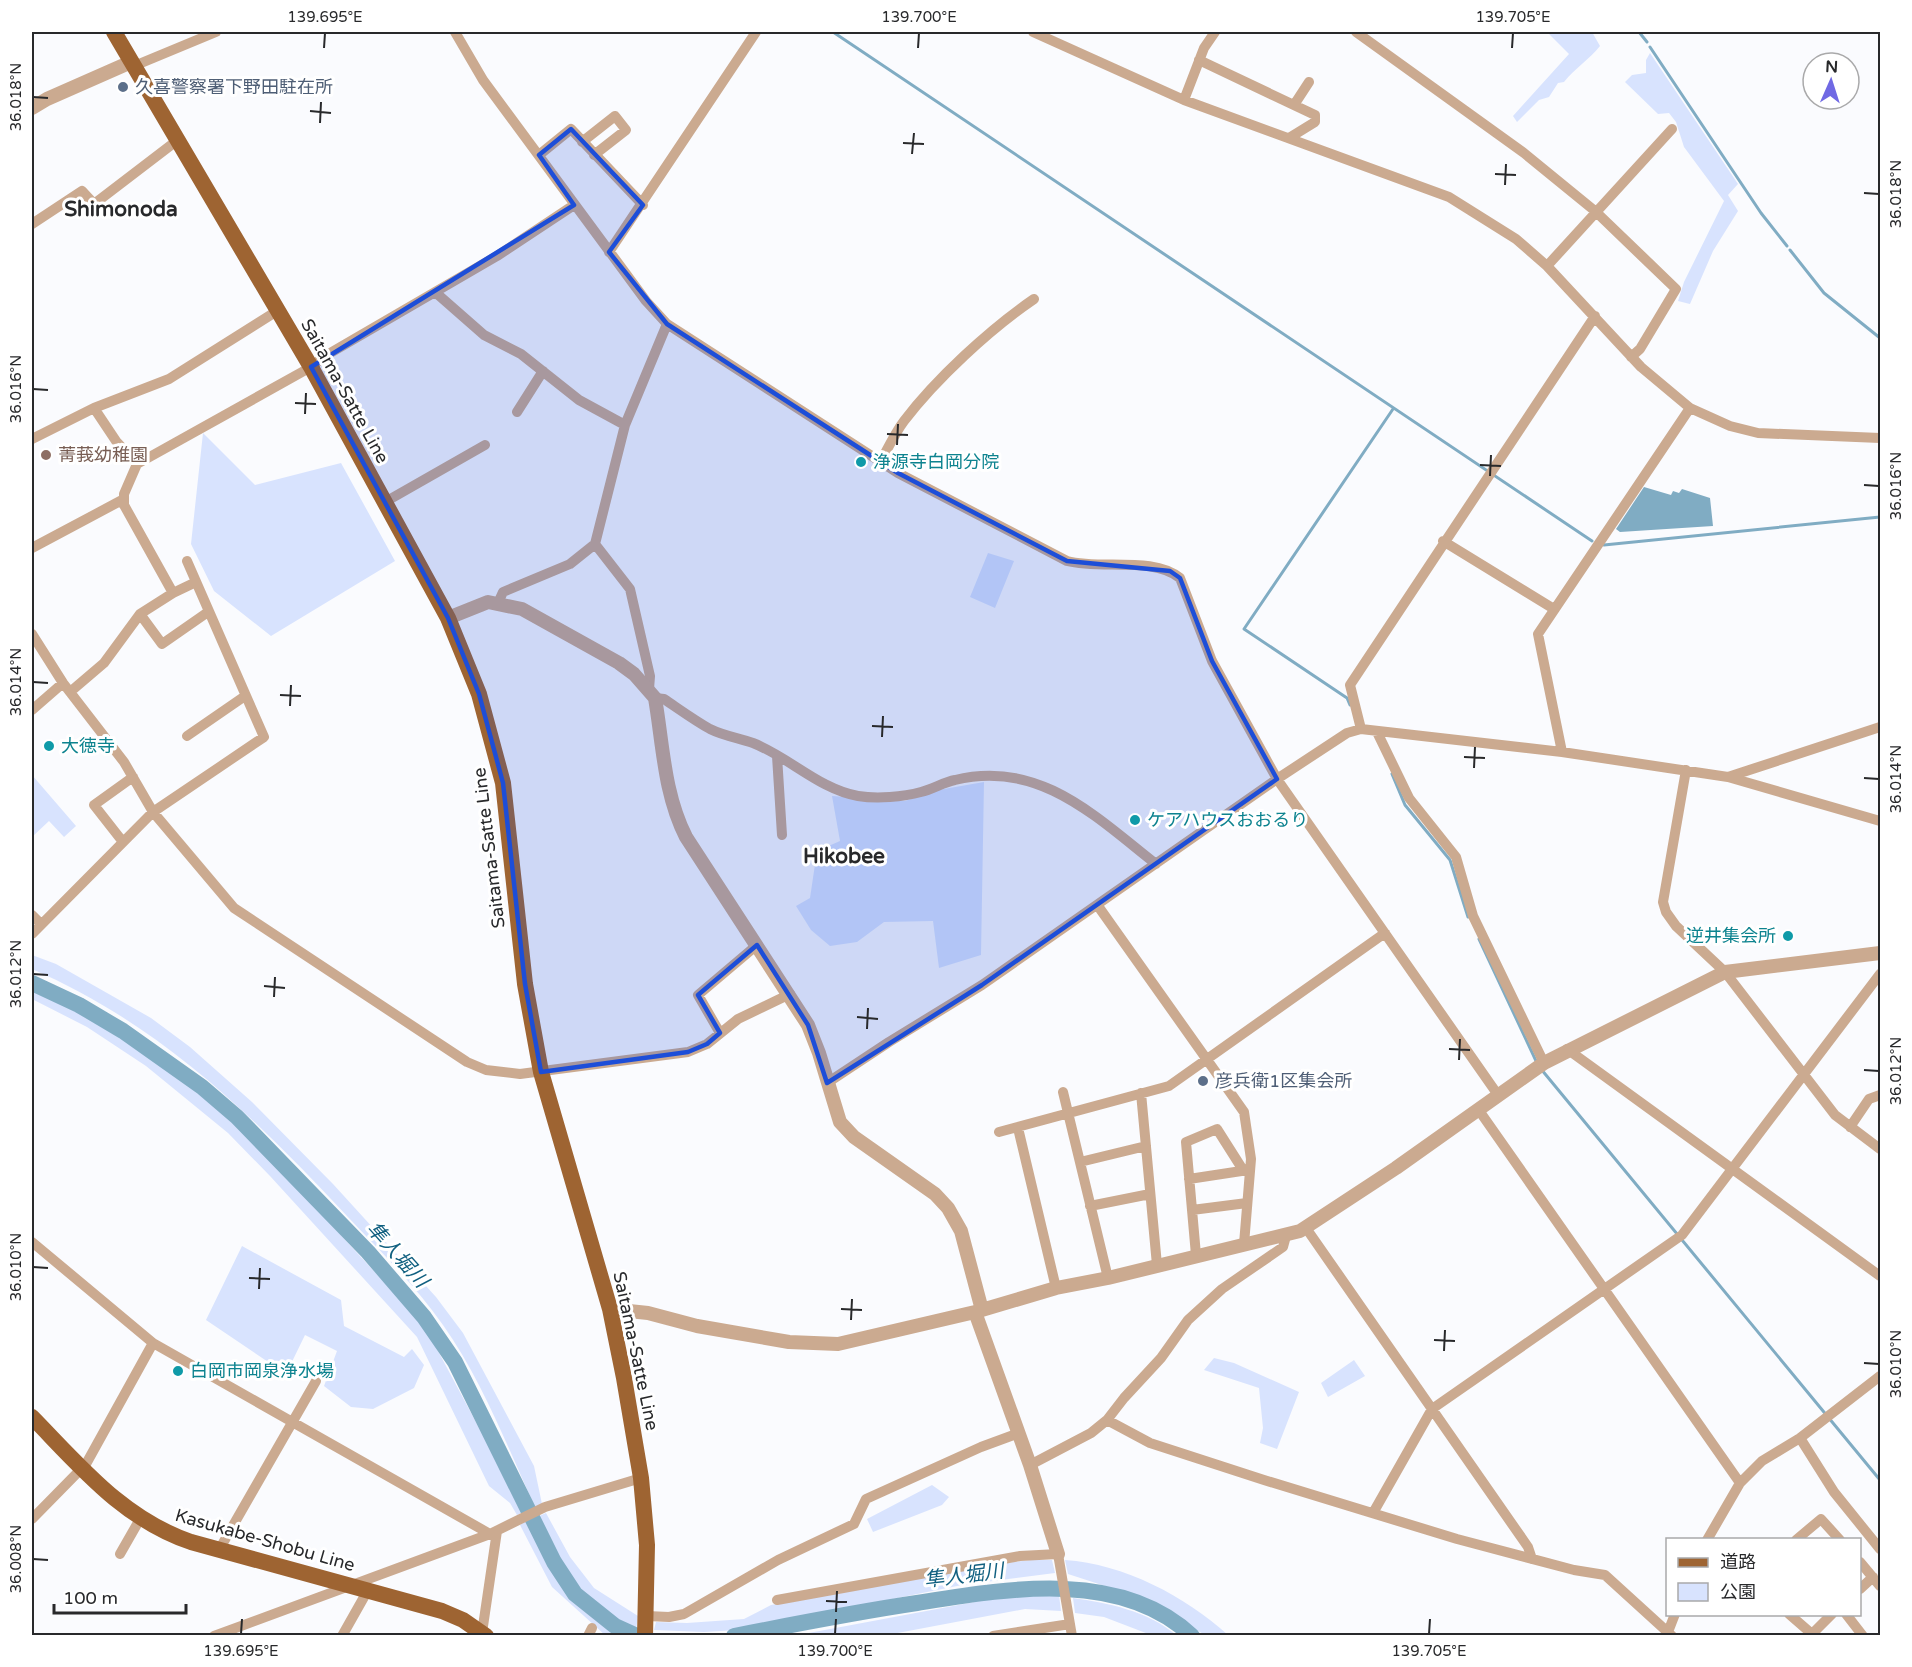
<svg xmlns="http://www.w3.org/2000/svg" width="1912" height="1667" viewBox="0 0 1912 1667" font-family="'Varela Round','Noto Sans JP',sans-serif">
<style>
.green{fill:#d8e3fe}
.water{fill:#80acc3}
.lines{fill:none;stroke-linecap:round;stroke-linejoin:round}
.stream{stroke:#80acc3;stroke-width:3}
.river{stroke:#80acc3;stroke-width:16}
.minor{stroke:#cbaa90;stroke-width:10}
.tertiary{stroke:#cbaa90;stroke-width:14}
.primary{stroke:#9e6432;stroke-width:16}
.marked{fill:#1d4ed8;fill-opacity:0.2;stroke:#1d4ed8;stroke-width:4.5;stroke-linejoin:round}
.ticks{fill:none;stroke:#28292b;stroke-width:2}
.service-dot{fill:#5c6f8a;stroke:#fff;stroke-width:2}
.education-dot{fill:#8d6e63;stroke:#fff;stroke-width:2}
.culture-dot{fill:#0f9aa8;stroke:#fff;stroke-width:2}
.labels{text-anchor:middle;dominant-baseline:central;stroke-width:6;stroke-linejoin:round;paint-order:stroke}
.service-label{font-size:18px;fill:#4e5e75;stroke:#fff;text-anchor:start}
.street-label{font-size:18px;fill:#28292b;stroke:#fff}
.education-label{font-size:18px;fill:#785e54;stroke:#fff;text-anchor:start}
.culture-label{font-size:18px;fill:#0d838f;stroke:#fff;text-anchor:start}
.water-label{font-size:20px;font-style:italic;fill:#116080;stroke:#fff}
.quarter-label{font-size:21px;font-weight:bold;fill:#28292b;stroke:#fff}
.neatline{fill:none;stroke:#28292b;stroke-width:2}
.ticks-label{font-size:15px;text-anchor:middle;fill:#28292b}
</style>
<rect width="100%" height="100%" fill="#fafbfe"/>
<path class="green" d="M1547,32H1592L1600,46C1589,60 1575,68 1564,82L1558,83L1549,97L1539,100L1517,122L1513,116L1569,54Z
M1650,53L1738,184L1728,195L1738,211L1713,251L1690,304L1678,301L1684,282L1724,201L1684,147L1676,122L1669,113L1658,114L1625,82L1632,75L1646,73V60Z
M203,433L255,485L341,463L395,561L271,636L214,591L191,544Z
M988,553L1014,561L995,608L970,597Z
M32,775L76,826L64,837L49,821L32,837Z
M984,782L981,955L939,968L933,921L884,922L857,942L830,946L811,930L796,906L810,898L817,851L840,841L832,796L905,801L938,790Z
M32,955L56,964L151,1018L190,1047L252,1102L333,1184L436,1297L463,1333L534,1466L542,1504L535,1507C507,1446 482,1380 443,1325C415,1285 380,1251 347,1216C252,1115 161,1025 32,969Z
M32,989L70,1007L156,1060L236,1124L278,1167L407,1307L430,1336L524,1512L517,1515L510,1503L489,1486L417,1337L270,1176L228,1133L146,1066L87,1027L32,999Z
M242,1246L341,1300L344,1326L404,1357L412,1349L424,1365L414,1388L373,1409L351,1407L324,1386L337,1351L305,1335L286,1374L206,1320Z
M1214,1358L1234,1363L1299,1392L1277,1449L1260,1443L1263,1428L1259,1388L1204,1370Z
M1354,1360L1365,1376L1328,1397L1321,1383Z
M932,1485L949,1497L942,1505L873,1532L867,1519Z
M546,1513L570,1557L594,1588L638,1616L636,1630C600,1623 566,1578 551,1547C546,1536 544,1526 539,1516Z
M527,1520C552,1567 575,1608 622,1635H605L552,1587L520,1525Z
M1031,1560H1052L1055,1573L962,1585L738,1630L704,1632L654,1630L656,1622L687,1623L744,1619L771,1605L978,1566Z
M1065,1560C1124,1564 1185,1596 1228,1635H1205L1145,1599L1068,1574Z
M1017,1594L1059,1595L1061,1611L1025,1609L887,1635H798Z
M1073,1598C1108,1603 1148,1611 1176,1635H1151L1104,1617L1075,1613Z"/>
<path class="water" d="M1644,487L1671,495L1673,491L1679,493L1682,489L1710,498L1713,526L1620,532L1616,529Z"/>
<g class="lines">
<path class="stream" d="M833,32L1592,541
M1639,32L1647,42
M1650,47L1761,213L1787,246
M1790,250L1824,293L1880,338
M1604,545L1880,517
M1350,705L1347,698L1244,629L1393,409
M1392,774L1405,805L1450,860L1468,917
M1479,939L1537,1063
M1541,1069L1880,1480"/>
<path class="river" d="M32,983L79,1005L123,1031L202,1087L237,1117L368,1252L424,1317L455,1362L554,1562L575,1594L615,1626L637,1636
M734,1636C795,1624 856,1612 917,1603C1005,1589 1120,1568 1192,1636"/>
<path class="minor" d="M455,32L483,80L646,301L667,324L898,473L1067,561C1101,570 1153,556 1180,578L1212,661L1277,779L1498,1095
M1033,32L1184,100L1449,197L1516,239L1547,266L1641,367L1690,408L1730,426L1758,433L1880,438
M1356,32L1524,153L1595,211L1676,289L1640,349L1631,357
M1199,60L1315,115V122L1289,138
M134,66L216,32
M1184,100L1204,48L1215,32
M1294,105L1309,82
M582,142L615,116L626,130L594,155
M539,155L571,129L643,205
M32,224L82,191L94,204L179,139
M609,252L756,32
M1547,266L1672,129
M435,292L484,335L521,354L579,400L625,425
M94,408L116,441L137,464
M517,412L543,371
M32,439L94,408L169,379L277,311
M881,461C888,448 895,433 904,421C936,379 990,329 1034,299
M385,502L485,445
M1443,541L1554,609
M595,544L630,589L650,676L649,689
M32,548L124,499
M173,593L196,582
M498,603L503,592L570,564L595,544L625,425L667,324
M140,614L162,644L208,612
M32,634L63,683L124,762L153,812L234,908L467,1062L486,1070L520,1074L688,1052L707,1044L738,1019L790,994
M70,692L104,663L140,614L173,593L124,505V494L137,464L311,367L325,356L497,256L574,205
M655,698L664,699C679,709 694,720 710,729C724,736 739,738 753,743C789,757 819,789 858,796C877,799 903,797 921,792C933,789 944,782 955,780C1039,759 1096,817 1156,864
M32,710L63,683
M1361,729L1350,685L1595,316
M1377,732L1409,798L1456,857L1473,916L1544,1063
M187,736L245,696
M1562,752L1538,634L1690,408
M777,756L782,835
M1686,770L1663,902L1666,912L1676,926L1725,972L1835,1115L1880,1149
M1728,777L1880,727
M123,842L94,805L133,777
M1098,906L1244,1112L1251,1159L1244,1244
M32,915L41,924
M32,934L153,812L264,737L187,561
M720,1033L698,995L757,945
M1567,1049L1880,1276
M827,1083L889,1042L982,985L1277,779L1347,733L1361,729L1562,752L1728,777L1880,821
M1063,1092L1108,1278
M1141,1093L1157,1265
M1478,1109L1740,1483
M1850,1127L1869,1099L1880,1095
M1018,1128L1056,1288
M999,1132L1169,1086L1385,933
M1080,1162L1146,1146
M1189,1179L1248,1170
M1090,1206L1150,1194
M1192,1210L1247,1203
M1306,1228L1528,1547L1532,1559
M32,1242L153,1343L490,1534
M1196,1255L1186,1142L1217,1129L1243,1170
M1107,1420L1150,1443L1264,1480L1457,1539L1574,1570L1605,1575L1672,1636
M1800,1438L1834,1492L1880,1549
M1030,1465L1091,1433L1107,1420L1124,1398L1161,1358L1188,1320L1222,1289L1283,1247L1286,1236
M1373,1513L1432,1409L1682,1235L1880,974
M32,1519L86,1464L153,1343
M1707,1540L1740,1483L1762,1461L1800,1438L1880,1376
M1796,1540L1821,1519L1840,1540
M219,1550L316,1381
M120,1554L140,1519
M1860,1562L1880,1586
M1860,1589L1873,1577
M777,1600L1020,1556L1058,1554L1072,1636
M1789,1614L1812,1634L1832,1614
M1846,1614L1863,1636
M647,1616L669,1617L684,1614L778,1560L854,1524L866,1499L981,1447L1019,1433
M1668,1632L1675,1614
M482,1633L497,1531
M214,1636L490,1534L545,1507L641,1478
M342,1636L368,1590
M588,1636L592,1628
M993,1636L1070,1624"/>
<path class="tertiary" d="M32,108L47,99L131,62
M448,618L488,602L522,609L619,663L634,674L655,698C663,745 664,794 686,837L808,1025L819,1053L840,1122L854,1137L935,1194L948,1208L961,1231L982,1310
M610,1309L648,1313L697,1326L789,1342L838,1344L975,1312L1056,1288L1108,1278L1300,1231L1396,1168L1544,1063L1725,972L1880,953
M975,1312L1030,1465L1058,1554"/>
<path class="primary" d="M114,32L311,367L448,618L479,694L503,783L525,984L541,1072L610,1309L624,1378L641,1478L647,1545L645,1636
M32,1417C80,1466 123,1519 191,1542L442,1611L463,1620L486,1636"/>
</g>
<path class="marked" d="M571,129L643,205L609,252L667,324L898,473L1067,561L1170,571L1180,578L1212,661L1277,779L982,985L827,1083L808,1025L757,945L698,995L720,1033L707,1044L688,1052L541,1072L525,984L503,783L479,694L448,618L311,367L574,205L539,155Z"/>
<path class="ticks" d="M324,48L325,33M918,48L919,33M1512,48L1513,33M33,97L48,98M310,111L331,113M320,123L321,102M903,143L924,144M912,154L914,133M1495,174L1516,175M1505,185L1506,164M1864,193L1879,194M33,389L48,390M295,403L316,404M305,414L306,393M887,434L908,435M897,445L898,424M1480,465L1501,466M1490,476L1491,455M1864,485L1879,486M33,682L48,683M280,695L301,696M290,706L291,685M872,726L893,727M882,737L883,716M1464,757L1485,758M1474,768L1475,747M1864,778L1879,779M33,974L48,975M264,986L285,988M274,997L275,977M857,1017L878,1019M867,1029L868,1008M1449,1049L1470,1050M1459,1060L1460,1039M1864,1070L1879,1071M33,1267L48,1268M249,1278L270,1279M259,1289L260,1268M841,1309L862,1310M851,1320L852,1299M1434,1340L1455,1341M1444,1351L1445,1330M1864,1363L1879,1364M33,1559L48,1560M826,1601L847,1602M836,1612L837,1591M241,1634L242,1619M835,1634L836,1619M1429,1634L1430,1619"/>
<g class="service-dot">
<circle cx="123" cy="87" r="6"/>
<circle cx="1203" cy="1081" r="6"/>
</g>
<circle class="education-dot" cx="46" cy="455" r="6"/>
<g class="culture-dot">
<circle cx="861" cy="462" r="6"/>
<circle cx="49" cy="746" r="6"/>
<circle cx="1135" cy="820" r="6"/>
<circle cx="1788" cy="936" r="6"/>
<circle cx="178" cy="1371" r="6"/>
</g>
<g class="labels">
<g class="service-label">
<text x="135" y="87">久喜警察署下野田駐在所</text>
<text x="1215" y="1081">彦兵衛1区集会所</text>
</g>
<g class="street-label">
<text transform="translate(345 391) rotate(61)">Saitama-Satte Line</text>
<text transform="translate(489 848) rotate(-97)">Saitama-Satte Line</text>
<text transform="translate(636 1351) rotate(78)">Saitama-Satte Line</text>
<text transform="translate(265 1540) rotate(16)">Kasukabe-Shobu Line</text>
</g>
<g class="education-label">
<text x="58" y="455">菁莪幼稚園</text>
</g>
<g class="culture-label">
<text x="873" y="462">浄源寺白岡分院</text>
<text x="61" y="746">大徳寺</text>
<text x="1147" y="820">ケアハウスおおるり</text>
<text x="1776" y="936" text-anchor="end">逆井集会所</text>
<text x="190" y="1371">白岡市岡泉浄水場</text>
</g>
<g class="water-label">
<text transform="translate(397 1255) rotate(48)">隼人堀川</text>
<text transform="translate(964 1576) rotate(-7)">隼人堀川</text>
</g>
<g class="quarter-label">
<text x="121" y="209">Shimonoda</text>
<text x="844" y="856">Hikobee</text>
</g>
</g>
<rect width="1912" height="1667" fill="none" stroke="#ffffff" stroke-width="66"/>
<rect x="1666" y="1538" width="195" height="78" fill="#ffffff" stroke="#a9a9aa" stroke-width="1.5"/>
<rect x="1678" y="1558" width="30" height="9" fill="#9e6432" stroke="#a9a9aa" stroke-width="1.5"/>
<text x="1720" y="1568" font-size="18" fill="#28292b">道路</text>
<rect x="1678" y="1583" width="30" height="18" fill="#d8e3fe" stroke="#a9a9aa" stroke-width="1.5"/>
<text x="1720" y="1598" font-size="18" fill="#28292b">公園</text>
<g transform="translate(1831 81) rotate(3)"><circle r="28" fill="#ffffff" stroke="#a9a9aa" stroke-width="1.5"/>
<path d="M0-4.5L10 22L0 15L-10 22Z" fill="#7069e4"/>
<text y="-9" font-size="16" font-weight="bold" text-anchor="middle" fill="#28292b">N</text>
</g>
<path d="M54 1604v9h132v-9" fill="none" stroke="#28292b" stroke-width="3"/>
<text x="63" y="1604" font-size="18" fill="#28292b" stroke="#ffffff" stroke-width="4.5" paint-order="stroke">100 m</text>
<rect x="33" y="33" width="1846" height="1601" class="neatline"/>
<g class="ticks-label">
<text x="325" y="22">139.695°E</text>
<text x="919" y="22">139.700°E</text>
<text x="1513" y="22">139.705°E</text>
<text transform="translate(16 97) rotate(-90)" y="5">36.018°N</text>
<text transform="translate(1896 194) rotate(-90)" y="5">36.018°N</text>
<text transform="translate(16 389) rotate(-90)" y="5">36.016°N</text>
<text transform="translate(1896 486) rotate(-90)" y="5">36.016°N</text>
<text transform="translate(16 682) rotate(-90)" y="5">36.014°N</text>
<text transform="translate(1896 779) rotate(-90)" y="5">36.014°N</text>
<text transform="translate(16 974) rotate(-90)" y="5">36.012°N</text>
<text transform="translate(1896 1071) rotate(-90)" y="5">36.012°N</text>
<text transform="translate(16 1267) rotate(-90)" y="5">36.010°N</text>
<text transform="translate(1896 1364) rotate(-90)" y="5">36.010°N</text>
<text transform="translate(16 1559) rotate(-90)" y="5">36.008°N</text>
<text x="241" y="1656">139.695°E</text>
<text x="835" y="1656">139.700°E</text>
<text x="1429" y="1656">139.705°E</text>
</g>
</svg>
